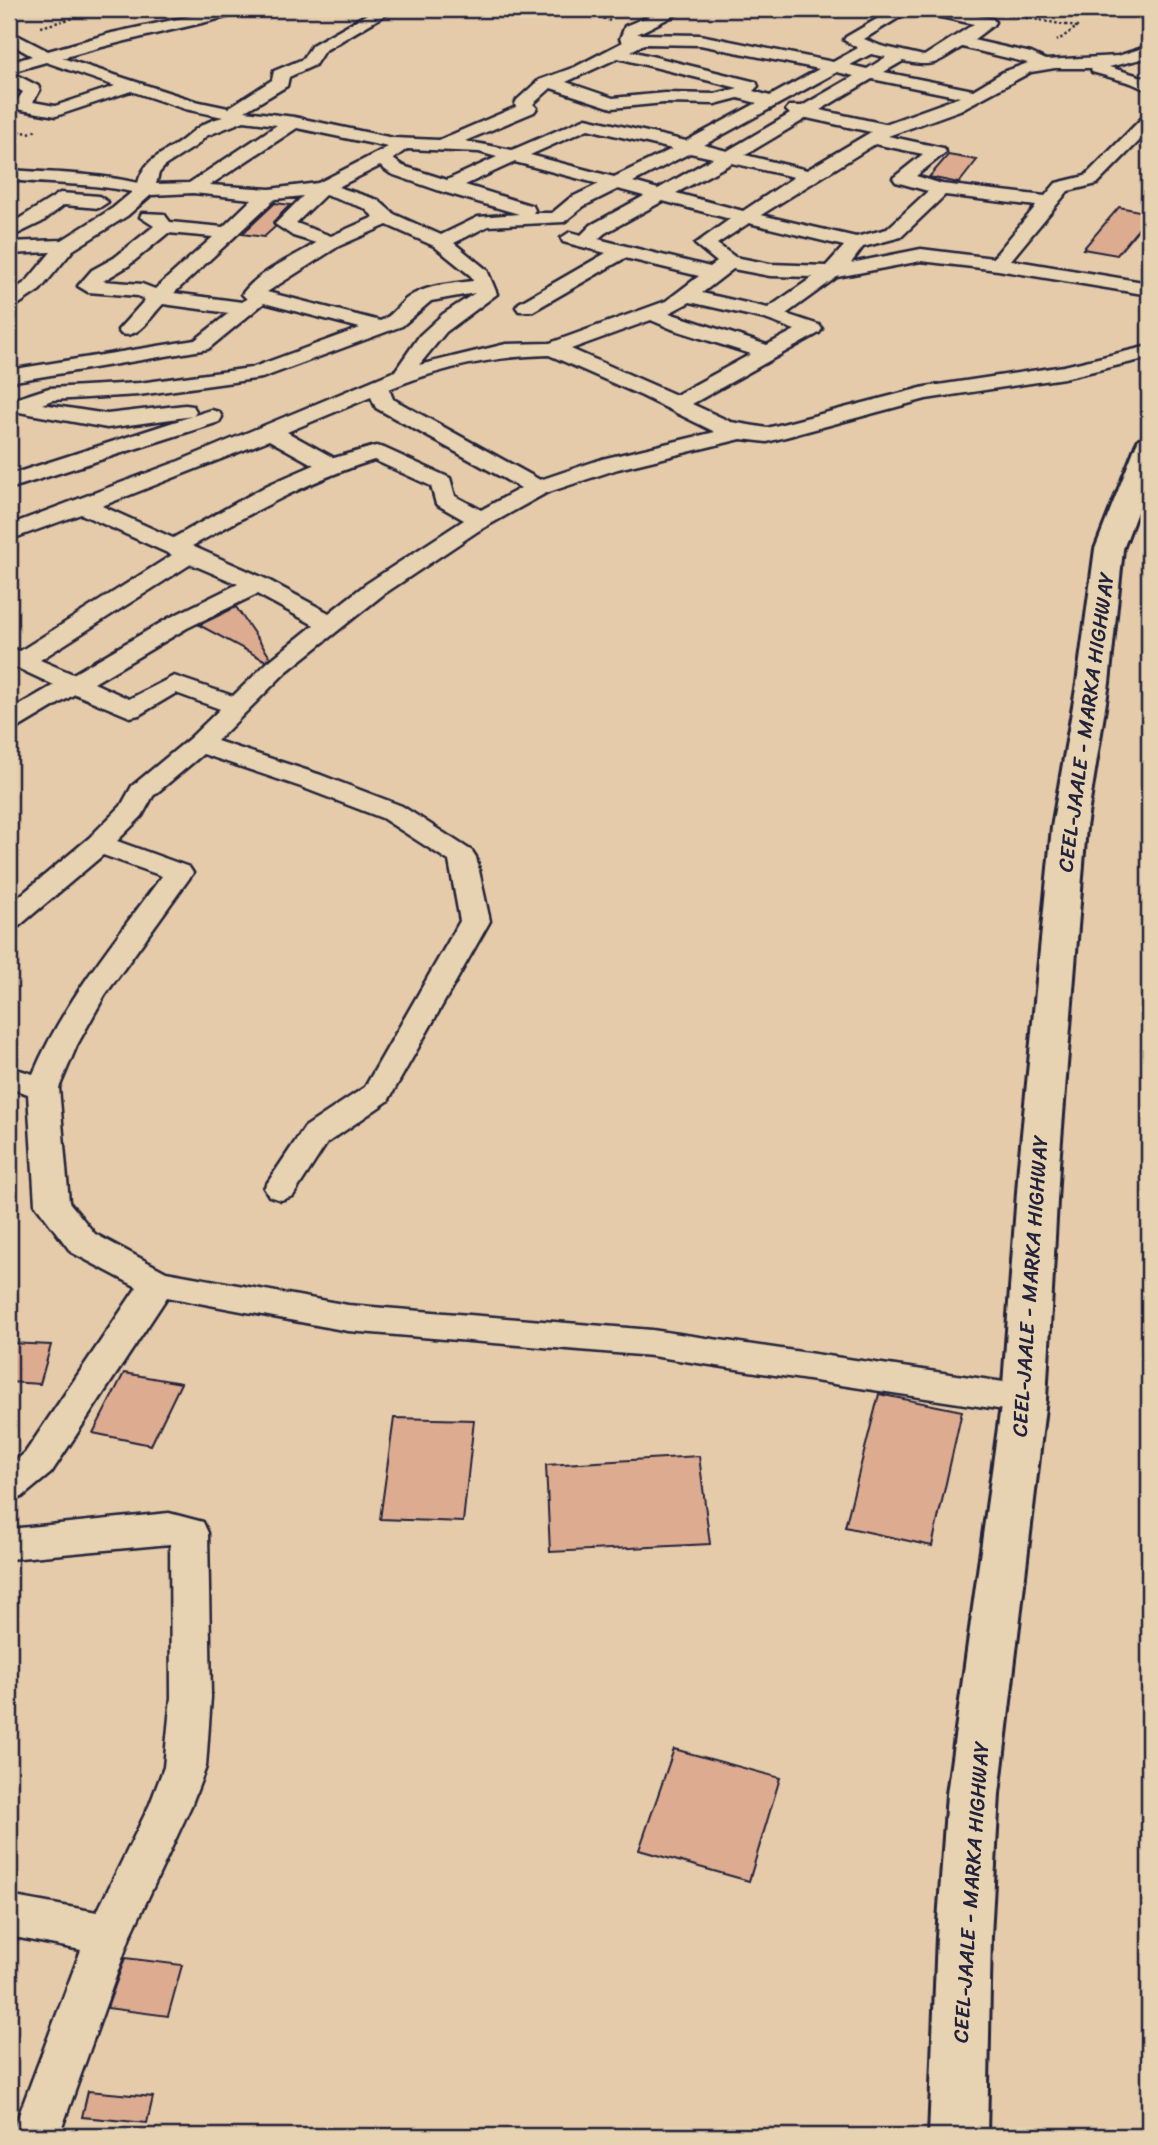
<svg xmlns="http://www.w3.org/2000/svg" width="1158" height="2145" viewBox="0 0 1158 2145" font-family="Sriracha,sans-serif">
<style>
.building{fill:#ddab90;stroke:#22223b;stroke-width:2}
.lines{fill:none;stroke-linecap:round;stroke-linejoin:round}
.street-casing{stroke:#22223b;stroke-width:5}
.secondary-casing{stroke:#22223b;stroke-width:6}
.path{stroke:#22223b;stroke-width:2.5;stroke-dasharray:2.5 2.5;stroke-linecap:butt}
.street{fill:#e7d3b1;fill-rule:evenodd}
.secondary{fill:#e7d3b1;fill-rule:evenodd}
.labels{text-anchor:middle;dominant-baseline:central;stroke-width:5;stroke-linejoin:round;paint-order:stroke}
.street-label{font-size:21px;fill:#22223b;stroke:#e7d3b1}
</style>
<rect width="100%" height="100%" fill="#e5cbaa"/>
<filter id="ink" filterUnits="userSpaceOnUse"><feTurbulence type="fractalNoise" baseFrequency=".0143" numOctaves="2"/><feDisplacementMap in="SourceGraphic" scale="14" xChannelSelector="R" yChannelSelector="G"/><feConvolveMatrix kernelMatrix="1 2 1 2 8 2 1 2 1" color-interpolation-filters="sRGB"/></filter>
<g filter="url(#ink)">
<path class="building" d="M948,155L977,160L959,183L929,177Z
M275,203L290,205L273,222L275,227L264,237L242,234Z
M1119,207L1149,213V216L1117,255L1083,249Z
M236,607L270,657L266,661L199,625Z
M9,1343L51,1345L40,1384L9,1382Z
M124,1373L181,1383L151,1445L93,1433Z
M879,1394L962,1411L932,1546L845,1527Z
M394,1418L474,1420L463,1522L380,1519Z
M699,1456L710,1544L550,1552L546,1465Z
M674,1749L780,1778L749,1881L639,1850Z
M125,1958L182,1965L168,2016L107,2008Z
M88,2091L153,2097L147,2123L82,2117Z"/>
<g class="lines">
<defs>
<path id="street" d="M224,9H249L246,12C185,28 123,40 62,58L195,101L228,108L272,80L274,71L303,59L312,45L376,9H395L324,51L315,65L289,77L287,86L245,111L294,117L393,138L439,140L516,107L515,104L517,100L539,80L575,67L623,42L620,39L625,26L666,9H687L637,34L700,35L833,62L858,48L844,40L846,37L894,9H913L864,39L881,46L924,56L974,24L917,12L914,9H944L993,19L995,22L993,25L973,40L1031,53L1046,60L1118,56L1149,46V57L1109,67L1149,79V91L1131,83L1092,72L1091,68H1055L1031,72L960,110L888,136L943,148L946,152L916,176L942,184L1045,196L1056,183L1085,176L1143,117L1149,116V131L1097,184L1068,191L1011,260L1149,283V295L998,270L921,261L837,277L786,314L819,325L822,329L819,333L692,404L731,422L767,428L925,387L1064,366L1149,346V358L1064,378L926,399L767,442L741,439L618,469L546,493L478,531L384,594L286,672L217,741L321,775L402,806L472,851L476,857L490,921L388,1101L327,1143L293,1196L281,1200L269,1196L264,1188L305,1127L365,1087L460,921L449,861L382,818L301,787L203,754L153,796L142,816L117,841L189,867L193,873L105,995L77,1045L59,1088L69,1202L95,1234L166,1272L348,1305L652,1330L1024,1385L1037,1389L1042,1399L1037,1409L1024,1413L652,1356L348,1331L167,1297L51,1473L22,1497L9,1502V1466L25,1453L137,1287L71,1252L35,1204L28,1094L9,1088V1067L33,1074C64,1001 115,940 162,876L103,855L19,926L9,929V905L89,838L121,806L132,786L190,738L220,709L176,693L139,715L130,717L75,694L18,728L9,730V711L54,685L9,664V647L20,651L172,555L81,514L9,540V525L179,461L395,371L420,335L443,314L475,293L431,301L402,326L262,378L139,395L52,400L42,404L107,414L185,405L193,406L196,411L193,416L107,428L19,412L9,414V401L49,388L139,383L251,368L360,328L264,303L208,349L9,382V370L195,340L229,313L163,304C151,316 139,339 121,334L118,330L145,300L138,296L88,292L78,286L92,270L114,258L154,226L140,217L142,213L164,214L170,222L223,227L252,199L193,193L151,195L127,216L73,250L40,290L16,306L9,308V293L26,282L51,252L9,254V242L62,240L113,208L132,192C92,183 50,184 9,180V170C52,173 96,173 138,183C145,156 166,154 185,138C199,126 205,122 223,117L185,109L131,91L56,116L16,109L14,105L23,92L9,84V63L32,56L9,43V31L48,51L112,33ZM644,44L700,45L819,69L770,96L753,91L758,86L756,82L631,51ZM962,47L1028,63L1003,72L973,90L884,72L903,61C936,68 935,63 962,47ZM871,54L886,57L867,69L850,65ZM618,58L738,88L715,94L664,93L613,98L566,82ZM46,62L115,86L55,106L33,102L40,90L38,86L11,72ZM837,72L854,76L802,106H789L786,110L790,114L727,151L704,145ZM872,79L960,97L885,124L820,110ZM551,88L612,108L664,103L715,104L738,98L757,103L686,141L586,118L512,150L465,141L534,112L537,108L533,104ZM807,118L871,132L807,170L745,155ZM244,121L277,125L189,183L156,184L159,173L166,165L196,146L206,136ZM297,128L388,147L318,183L270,189L210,185ZM588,129L672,149L614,177L530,155ZM875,144L923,154L893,178L896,182L928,191L887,229L856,237L761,215ZM407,149L479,152L497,157L447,180L403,166L393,159ZM690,153L713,158L658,189L633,182ZM515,162L599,184L570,198L552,213H533L535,210L533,206L465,185ZM732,163L794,177L743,211L676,193ZM380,166L391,174L440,191L519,214L478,217L441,235L394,214L378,200L338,187ZM618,189L644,196L591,225L581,235L570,232L561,238L563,242L606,253L519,303L516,307L519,311H533L625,258L699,276L666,301L550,343L506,344L419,365L446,332L497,294L487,270L454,243L488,226L564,222L584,206ZM325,195L364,208L374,217L331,236L296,223ZM945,195L1036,206L993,258L921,249L851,263L863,247L901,237ZM303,196L275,224L293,236L316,243C293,258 259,271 242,294L247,299L242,302L174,293L275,199ZM663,201L730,219L695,244L717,262L710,267L598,239L605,233ZM749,223L844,246L826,266L770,264L735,257L717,244ZM387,225L434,246L471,276L473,281C450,284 425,285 406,299C397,307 391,317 380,321L267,292L339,246ZM168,233L213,237L155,289L142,284L103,281L128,266ZM733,269L770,276L813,277L768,308L702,293ZM690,302L765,319L795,330L767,345L669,313ZM651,320L672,329L751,354L676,395L571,349ZM549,355L642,396L715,432L602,459L540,480L393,399L389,389C439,368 495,356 549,355ZM371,397L376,408L521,488L481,510L455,496L450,478L384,448L376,446L334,458L287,432ZM269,440L314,465L268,485L173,538L102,506ZM374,460L431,486L436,504L464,520L366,584L329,613L266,579L192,546C252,513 309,480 374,460ZM191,564L238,584L169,618L73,674L40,660ZM257,594L314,625L268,662L233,696L174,676L129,699L94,683L187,628Z
M60,193L99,196L108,202L99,208L64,205L42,222L9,238V225Z
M211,410L219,412L222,417L219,422L9,489V475Z
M169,1513L203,1522L208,1533L211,1697L206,1767L191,1806L130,1937L59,2136H11L81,1950L9,1936V1896L97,1912L150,1804L164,1767L171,1697L170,1544L9,1559V1529Z"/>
<path id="secondary" d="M1149,437V480L1123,549L1109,683L1086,827L1059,1165L1046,1399L999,1794L991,1936L987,2136H929L937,1936L947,1794L1002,1399L1019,1165L1052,827L1077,683L1095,549L1136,445L1139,439Z"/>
</defs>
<use href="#street" class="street-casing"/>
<use href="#secondary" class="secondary-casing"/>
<path class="path" d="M580,9L610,21
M1006,14L1077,27L1057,41
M41,27L73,18L89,9
M9,130L29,133L37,130"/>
<use href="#street" class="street"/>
<use href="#secondary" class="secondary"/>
</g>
</g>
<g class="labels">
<g class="street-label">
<text transform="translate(1086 722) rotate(-82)">CEEL-JAALE - MARKA HIGHWAY</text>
<text transform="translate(1030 1286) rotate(-86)">CEEL-JAALE - MARKA HIGHWAY</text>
<text transform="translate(971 1892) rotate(-86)">CEEL-JAALE - MARKA HIGHWAY</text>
</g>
</g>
<rect width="1158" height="2145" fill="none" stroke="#e7d3b1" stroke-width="35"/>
<rect x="18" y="18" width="1123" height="2110" fill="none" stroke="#22223b" stroke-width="2.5" filter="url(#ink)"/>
</svg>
